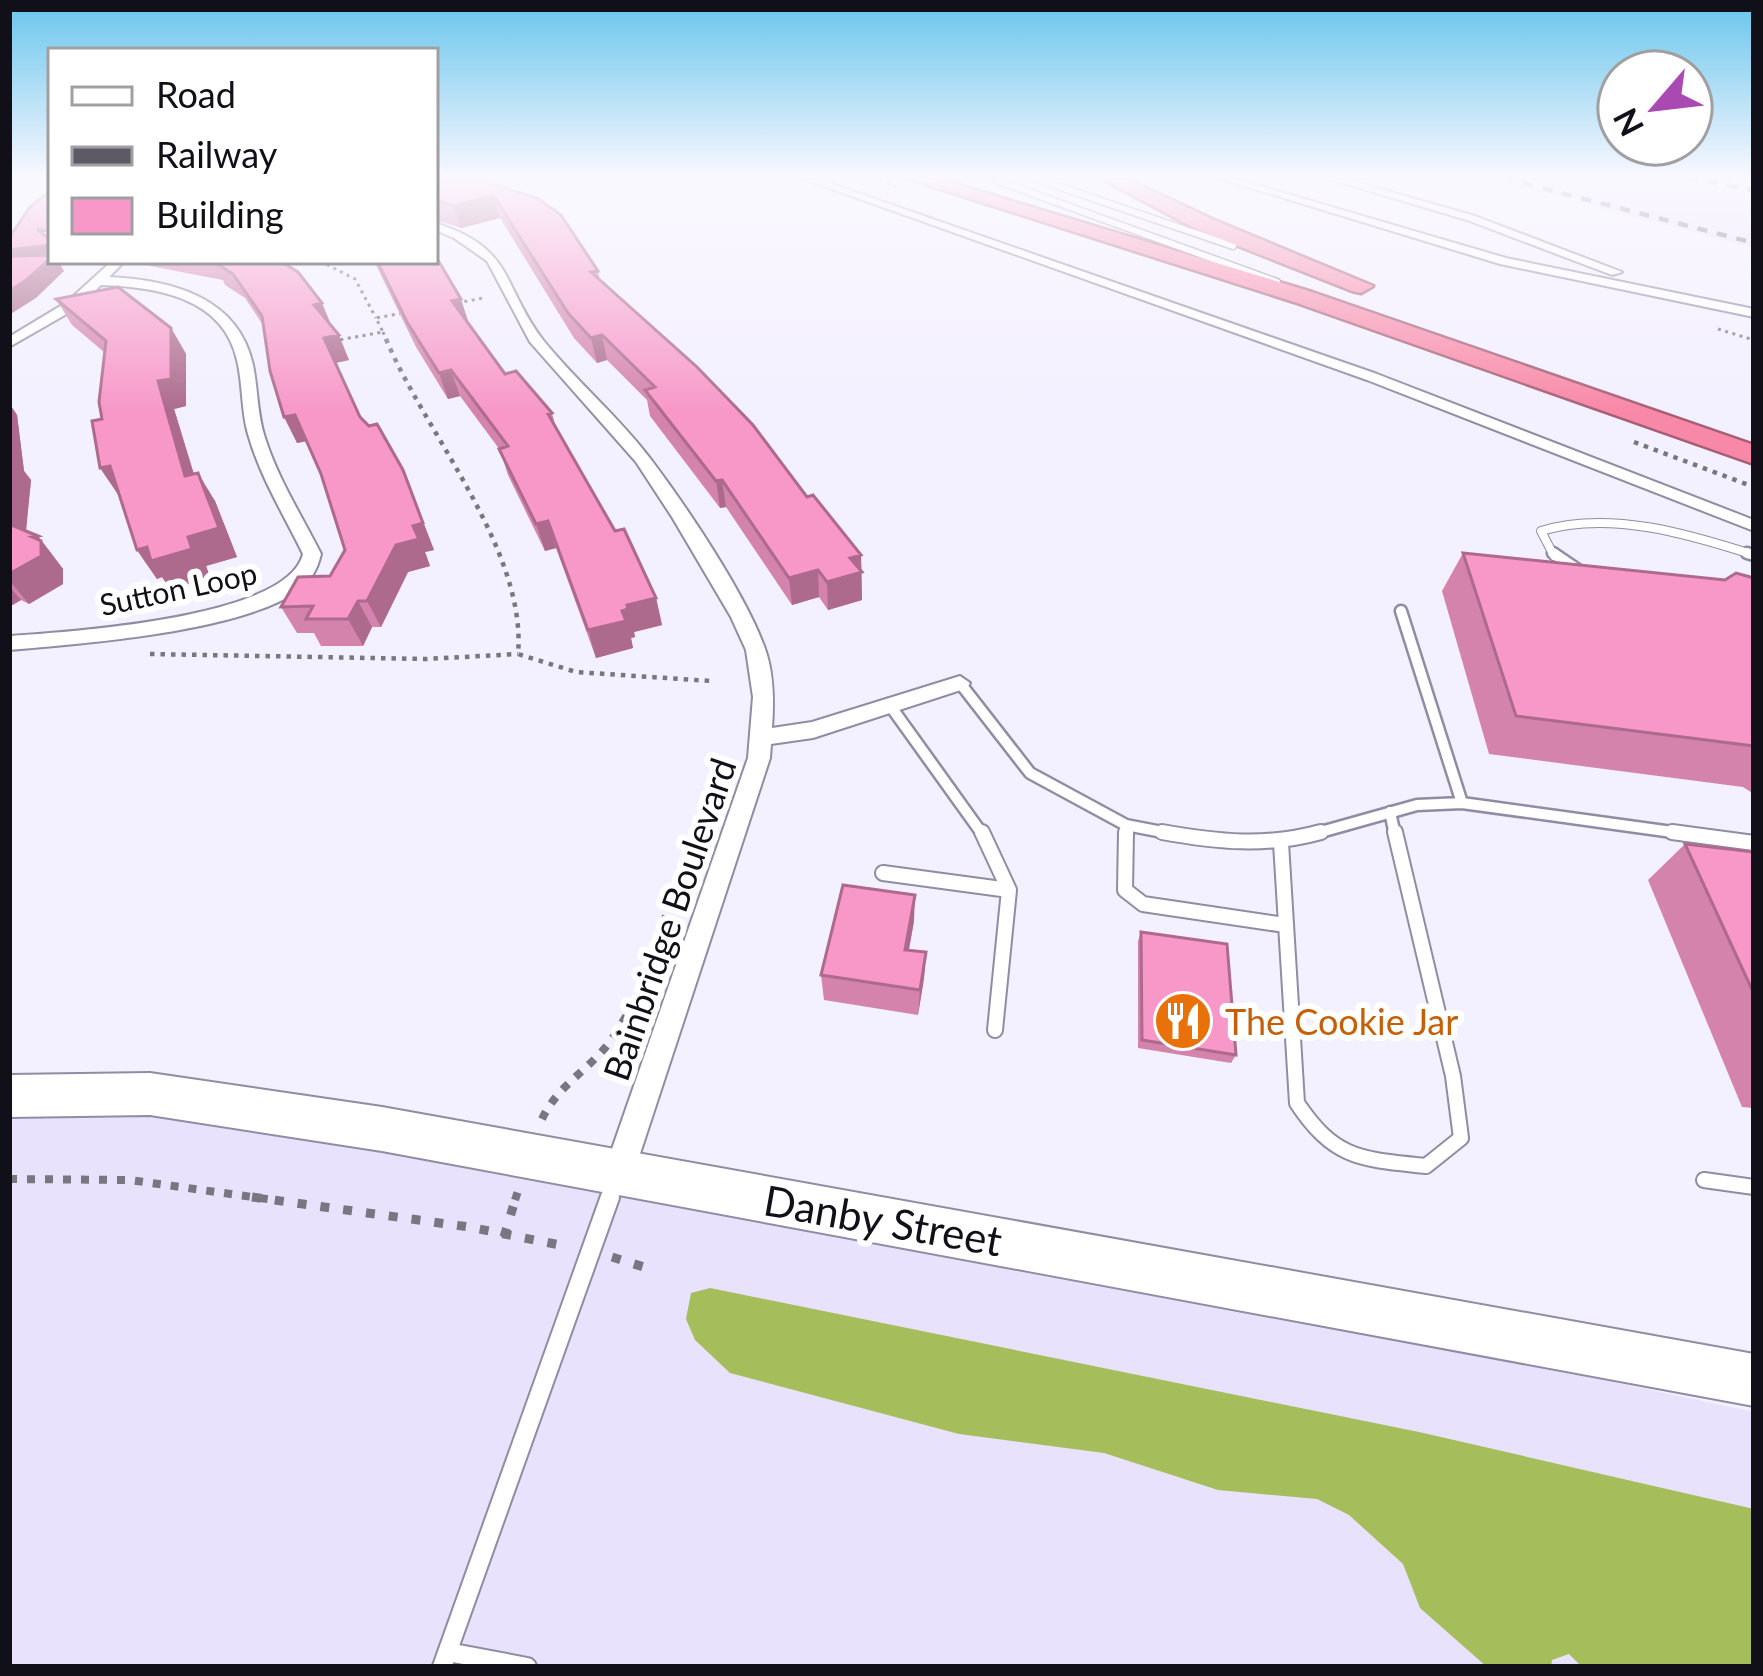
<svg xmlns="http://www.w3.org/2000/svg" width="1763" height="1676" viewBox="0 0 1763 1676" font-family="Lato,sans-serif">
<style>
.built{fill:#e8e2fc}
.forest{fill:#a6bd5c}
.lines{fill:none;stroke-linecap:round;stroke-linejoin:round}
.lane-far4-casing{stroke:#918ba3;stroke-width:9}
.lane-far3-casing{stroke:#918ba3;stroke-width:10}
.lane-far2-casing{stroke:#918ba3;stroke-width:15}
.lane-far1-casing{stroke:#918ba3;stroke-width:18}
.lane-casing{stroke:#918ba3;stroke-width:22}
.street-casing{stroke:#918ba3;stroke-width:4}
.secondary-casing{stroke:#918ba3;stroke-width:4}
.highway-casing{stroke:#a75e75;stroke-width:5}
.path-far3{stroke:#787681;stroke-width:3;stroke-dasharray:3 4.5;stroke-linecap:butt}
.path-far2{stroke:#787681;stroke-width:4.5;stroke-dasharray:4.5 6;stroke-linecap:butt}
.path-far1{stroke:#787681;stroke-width:8;stroke-dasharray:8 10;stroke-linecap:butt}
.path{stroke:#787681;stroke-width:9;stroke-dasharray:9 14;stroke-linecap:butt}
.lane-far4{stroke:#fff;stroke-width:6}
.lane-far3{stroke:#fff;stroke-width:8}
.lane-far2{stroke:#fff;stroke-width:10}
.lane-far1{stroke:#fff;stroke-width:14}
.lane{stroke:#fff;stroke-width:18}
.street{fill:#fff;fill-rule:evenodd}
.secondary{fill:#fff;fill-rule:evenodd}
.highway{fill:#f888a7;fill-rule:evenodd}
.rail{stroke:#5d5a65;stroke-width:4.5;stroke-dasharray:10 10;stroke-linecap:butt}
.wall{fill:#d483ac}
.shaded-wall{fill:#ad6a8c}
.building{fill:#f798c8;stroke:#ad6a8c;stroke-width:3}
.labels{text-anchor:middle;dominant-baseline:central;stroke-width:12;stroke-linejoin:round;paint-order:stroke}
.far-street-label{font-size:30px;fill:#110f17;stroke:#fff}
.street-label{font-size:36px;fill:#110f17;stroke:#fff}
.food-label{font-size:36px;fill:#c56008;stroke:#fff;text-anchor:start}
.near-street-label{font-size:42px;fill:#110f17;stroke:#fff}
</style>
<rect width="100%" height="100%" fill="#f3f0ff"/>
<path class="built" d="M1486,178H1706L1754,186V248Z
M9,1096L619,1172L1754,1412V1667H9Z"/>
<path class="forest" d="M710,1288L1419,1432L1754,1509V1667H1582L1569,1654L1552,1660L1551,1667H1487L1420,1608L1403,1564L1349,1515L1317,1499L1218,1490L1104,1453L959,1434L730,1373L695,1340L686,1319L691,1293Z"/>
<g class="lines">
<defs>
<path id="lane-far4" d="M990,178L1277,282
M1034,178L1233,246"/>
<path id="lane-far3" d="M1554,556L1541,531C1609,510 1689,534 1754,555"/>
<path id="lane-far2" d="M1553,553L1578,570
M1747,553L1754,555
M1401,611L1462,803
M960,683L1030,773L1126,825L1178,835
M889,704L983,835
M1390,812L1395,835
M1126,835V825
M1310,835L1417,805L1462,803L1694,835"/>
<path id="lane-far1" d="M982,832L1009,890L995,1030
M1126,832L1125,890L1143,904L1285,925
M1162,832C1217,842 1267,847 1321,832
M1672,832L1754,843
M1281,843L1297,1103C1335,1160 1361,1159 1426,1166L1461,1138L1453,1076L1395,832
M883,873L1009,890
M1704,1180L1754,1187
M609,1200L616,1179"/>
<path id="lane" d="M448,1652L527,1667
M442,1667L610,1197"/>
<path id="street" d="M801,178H815L1377,374L1754,520V531L1367,380Z
M1218,178H1233L1506,258L1754,309V317L1500,264Z
M1326,178H1342L1475,216L1622,272L1612,275L1467,220Z
M435,223C515,248 501,285 543,340C576,381 617,415 649,457C685,504 744,592 764,646C774,672 774,701 772,728L812,722L960,676L970,683L967,688L813,738L771,744L770,758L634,1172L630,1183L619,1187L608,1183L604,1172L748,758L753,697L746,650L731,617L672,517L636,462L530,342L487,261L454,238L435,230Z
M112,261H125L109,277C170,280 238,296 253,365C258,389 257,414 265,438C278,479 302,516 321,554C317,571 310,582 296,592C238,632 81,644 9,650V636C68,632 287,619 303,554C284,515 260,477 248,434C241,410 243,384 237,360C223,297 156,287 101,285L77,308L9,347V337L67,302Z"/>
<path id="secondary" d="M150,1073L382,1107L1754,1354V1406L382,1151L150,1115L9,1117V1075Z"/>
<path id="highway" d="M906,178H936L1312,292L1754,445V464L1294,302Z
M1100,178H1125L1214,220L1373,286L1361,293L1352,291L1198,230Z"/>
</defs>
<use href="#lane-far4" class="lane-far4-casing"/>
<use href="#lane-far3" class="lane-far3-casing"/>
<use href="#lane-far2" class="lane-far2-casing"/>
<use href="#lane-far1" class="lane-far1-casing"/>
<use href="#lane" class="lane-casing"/>
<use href="#street" class="street-casing"/>
<use href="#secondary" class="secondary-casing"/>
<use href="#highway" class="highway-casing"/>
<path class="path-far3" d="M873,178L896,186
M320,261L355,279L376,318
M457,303L483,298
M1718,329L1754,340
M383,332L387,342
M333,341L383,332L376,318L403,313"/>
<path class="path-far2" d="M386,339C425,433 527,550 518,654L576,672L711,681
M333,341L342,339
M1634,442L1754,487
M150,654L426,659L518,654"/>
<path class="path-far1" d="M542,1119C559,1083 593,1068 614,1036C647,986 661,927 681,872
M9,1179L130,1180L274,1200
M515,1200L519,1188"/>
<path class="path" d="M252,1197L469,1227L570,1247
M504,1237L516,1197
M612,1257L647,1268"/>
<use href="#lane-far4" class="lane-far4"/>
<use href="#lane-far3" class="lane-far3"/>
<use href="#lane-far2" class="lane-far2"/>
<use href="#lane-far1" class="lane-far1"/>
<use href="#lane" class="lane"/>
<use href="#street" class="street"/>
<use href="#secondary" class="secondary"/>
<use href="#highway" class="highway"/>
<path class="rail" d="M1504,178L1754,243
M1688,178L1754,190"/>
</g>
<path class="wall" d="M435,178H473L598,271L600,281L861,555L862,600L828,610L819,597L792,605L726,507L720,508L650,416L647,400L607,360L597,363L574,338L500,218L461,228L435,220Z
M147,261H285L332,326L349,360L335,363L360,417L403,470L434,550L425,552L430,566L408,572L381,627H372L363,646H321L314,633H297L281,607L330,576L345,550L321,474L307,441L297,443L263,325L245,298L225,285L223,280L150,266Z
M374,261H435L468,324L505,374L552,413L556,428L656,598L662,625L634,632L635,637L631,638L633,648L596,658L556,548L545,551L508,475L500,450L460,396L448,399L416,347Z
M56,299L171,328L186,354V406L174,409L194,474L215,501L237,557L206,566L210,577L171,590L162,577L157,579L137,550L102,419L104,352L72,325Z
M9,403L17,415L24,471L31,480L26,531L38,536L63,569V584L29,604L21,600L9,607Z
M1463,553L1725,580L1754,578V794L1743,787L1489,754L1442,591Z
M1685,844L1754,852V1108L1742,1107L1648,880Z
M914,921L909,950L926,952L924,978L918,1015L824,1000L821,975Z
M1141,932L1236,1055L1231,1063L1138,1048V941Z"/>
<path class="shaded-wall" d="M493,195L500,218L461,228L454,206Z
M51,245V261H67L59,262L64,271L36,298L9,315V250Z
M461,299L469,324L452,301Z
M322,303L332,327L314,305Z
M171,328L186,354V406L174,409L203,505L185,476L158,381Z
M339,335L349,360L335,363L324,338Z
M602,335L607,360L597,363L591,338Z
M451,370L460,396L448,399L439,373Z
M9,403L17,415L24,471L31,480L24,549L9,530Z
M295,415L307,441L297,443L284,417Z
M110,466L119,496L100,468Z
M403,470L434,550L425,552L430,566L408,572L381,627L367,601L396,545L413,526Z
M198,473L215,501L237,557L206,566L210,577L171,590L162,577L157,579L137,550L188,537Z
M722,480L726,507L720,508L716,481Z
M548,521L556,548L545,551L536,524Z
M38,536L63,569V584L29,604L9,580V574L32,537Z
M861,555L862,600L828,610L827,582L850,558Z
M818,570L819,597L792,605L789,578Z
M9,586L21,600L9,607Z
M656,598L662,625L634,632L635,637L631,638L633,648L596,658L588,630L622,611L627,605Z
M358,601L372,627L363,646L348,619Z
M915,895L914,921L904,975L905,950Z
M926,952L924,978L918,1015L920,990Z"/>
<path class="building" d="M435,178H473L537,198L561,215L598,271L591,272L697,367L753,425L807,497L813,495L861,555L850,558L862,572L827,582L818,570L789,578L722,480L716,481L645,390L655,387L602,335L591,338L568,313L493,195L454,206L435,200Z
M51,190V232L37,229L51,240V245L9,250V238L30,207Z
M51,255V258L25,281L9,291V258L13,256Z
M435,255L461,299L452,301L505,374L516,371L552,413L548,414L615,531L624,529L656,598L627,605L628,609L622,611L626,621L588,630L548,521L536,524L499,449L508,446L451,370L439,373L407,322L377,261H435Z
M213,261H280L298,272L322,303L314,305L339,335L324,338L360,417L369,426L377,424L403,470L423,523L413,526L419,539L396,545L367,601H358L348,619H306L313,606L281,607L298,577L330,576L345,550L321,474L295,415L284,417L270,371L262,316L233,274Z
M118,287L171,328V379L158,381L185,476L198,473L219,528L188,537L192,549L151,561L147,547L137,550L110,466L100,468L92,421L102,419L99,402L106,341L56,299Z
M9,524L38,536L32,537L41,541V556L9,574Z
M1463,553L1725,580L1736,573L1754,578V746L1516,716Z
M1685,844L1754,852V994Z
M843,885L915,895L905,950L926,952L920,990L821,975Z
M1141,932L1227,944L1236,1055L1142,1040Z"/>
<linearGradient id="sky" x2="0" y2="1"><stop stop-color="#67c5ec"/><stop offset="0.43" stop-color="#faf8ff"/><stop offset="1" stop-color="#faf8ff" stop-opacity="0"/></linearGradient>
<rect width="1763" height="412" fill="url(#sky)"/>
<defs>
<symbol id="restaurant-disc" viewBox="-11 -11 22 22"><circle r="9.5" fill="#e8710a" stroke="#fff"/><path d="M-5-6h1v4h1v-4h1v4h1v-4h1v5L-1.5 .5V6h-2V.5L-5-1ZM5-6V6H3V1.5H1.5Q1.5-4 5-6Z" fill="#fff"/></symbol>
</defs>
<g fill-rule="evenodd">
<use href="#restaurant-disc" x="1150" y="988" width="66" height="66"/>
</g>
<g class="labels">
<g class="far-street-label">
<text transform="translate(178 588) rotate(-12)">Sutton Loop</text>
</g>
<g class="street-label">
<text transform="translate(669 919) rotate(-71)">Bainbridge Boulevard</text>
</g>
<g class="food-label">
<text x="1225" y="1021">The Cookie Jar</text>
</g>
<g class="near-street-label">
<text transform="translate(883 1220) rotate(10)">Danby Street</text>
</g>
</g>
<rect width="1763" height="1676" fill="none" stroke="#110f17" stroke-width="24"/>
<rect x="48" y="48" width="390" height="216" fill="#ffffff" stroke="#a09fa2" stroke-width="3"/>
<rect x="72" y="87" width="60" height="18" fill="#ffffff" stroke="#a09fa2" stroke-width="3"/>
<text x="156" y="108" font-size="36" fill="#110f17">Road</text>
<rect x="72" y="147" width="60" height="18" fill="#5d5a65" stroke="#a09fa2" stroke-width="3"/>
<text x="156" y="168" font-size="36" fill="#110f17">Railway</text>
<rect x="72" y="198" width="60" height="36" fill="#f798c8" stroke="#a09fa2" stroke-width="3"/>
<text x="156" y="228" font-size="36" fill="#110f17">Building</text>
<g transform="translate(1655 108) rotate(242)"><circle r="57" fill="#ffffff" stroke="#a09fa2" stroke-width="3"/>
<path d="M0-9L21 45L0 30L-21 45Z" fill="#a94ab3"/>
<text y="-18" font-size="33" font-weight="bold" text-anchor="middle" fill="#110f17">N</text>
</g>
</svg>
